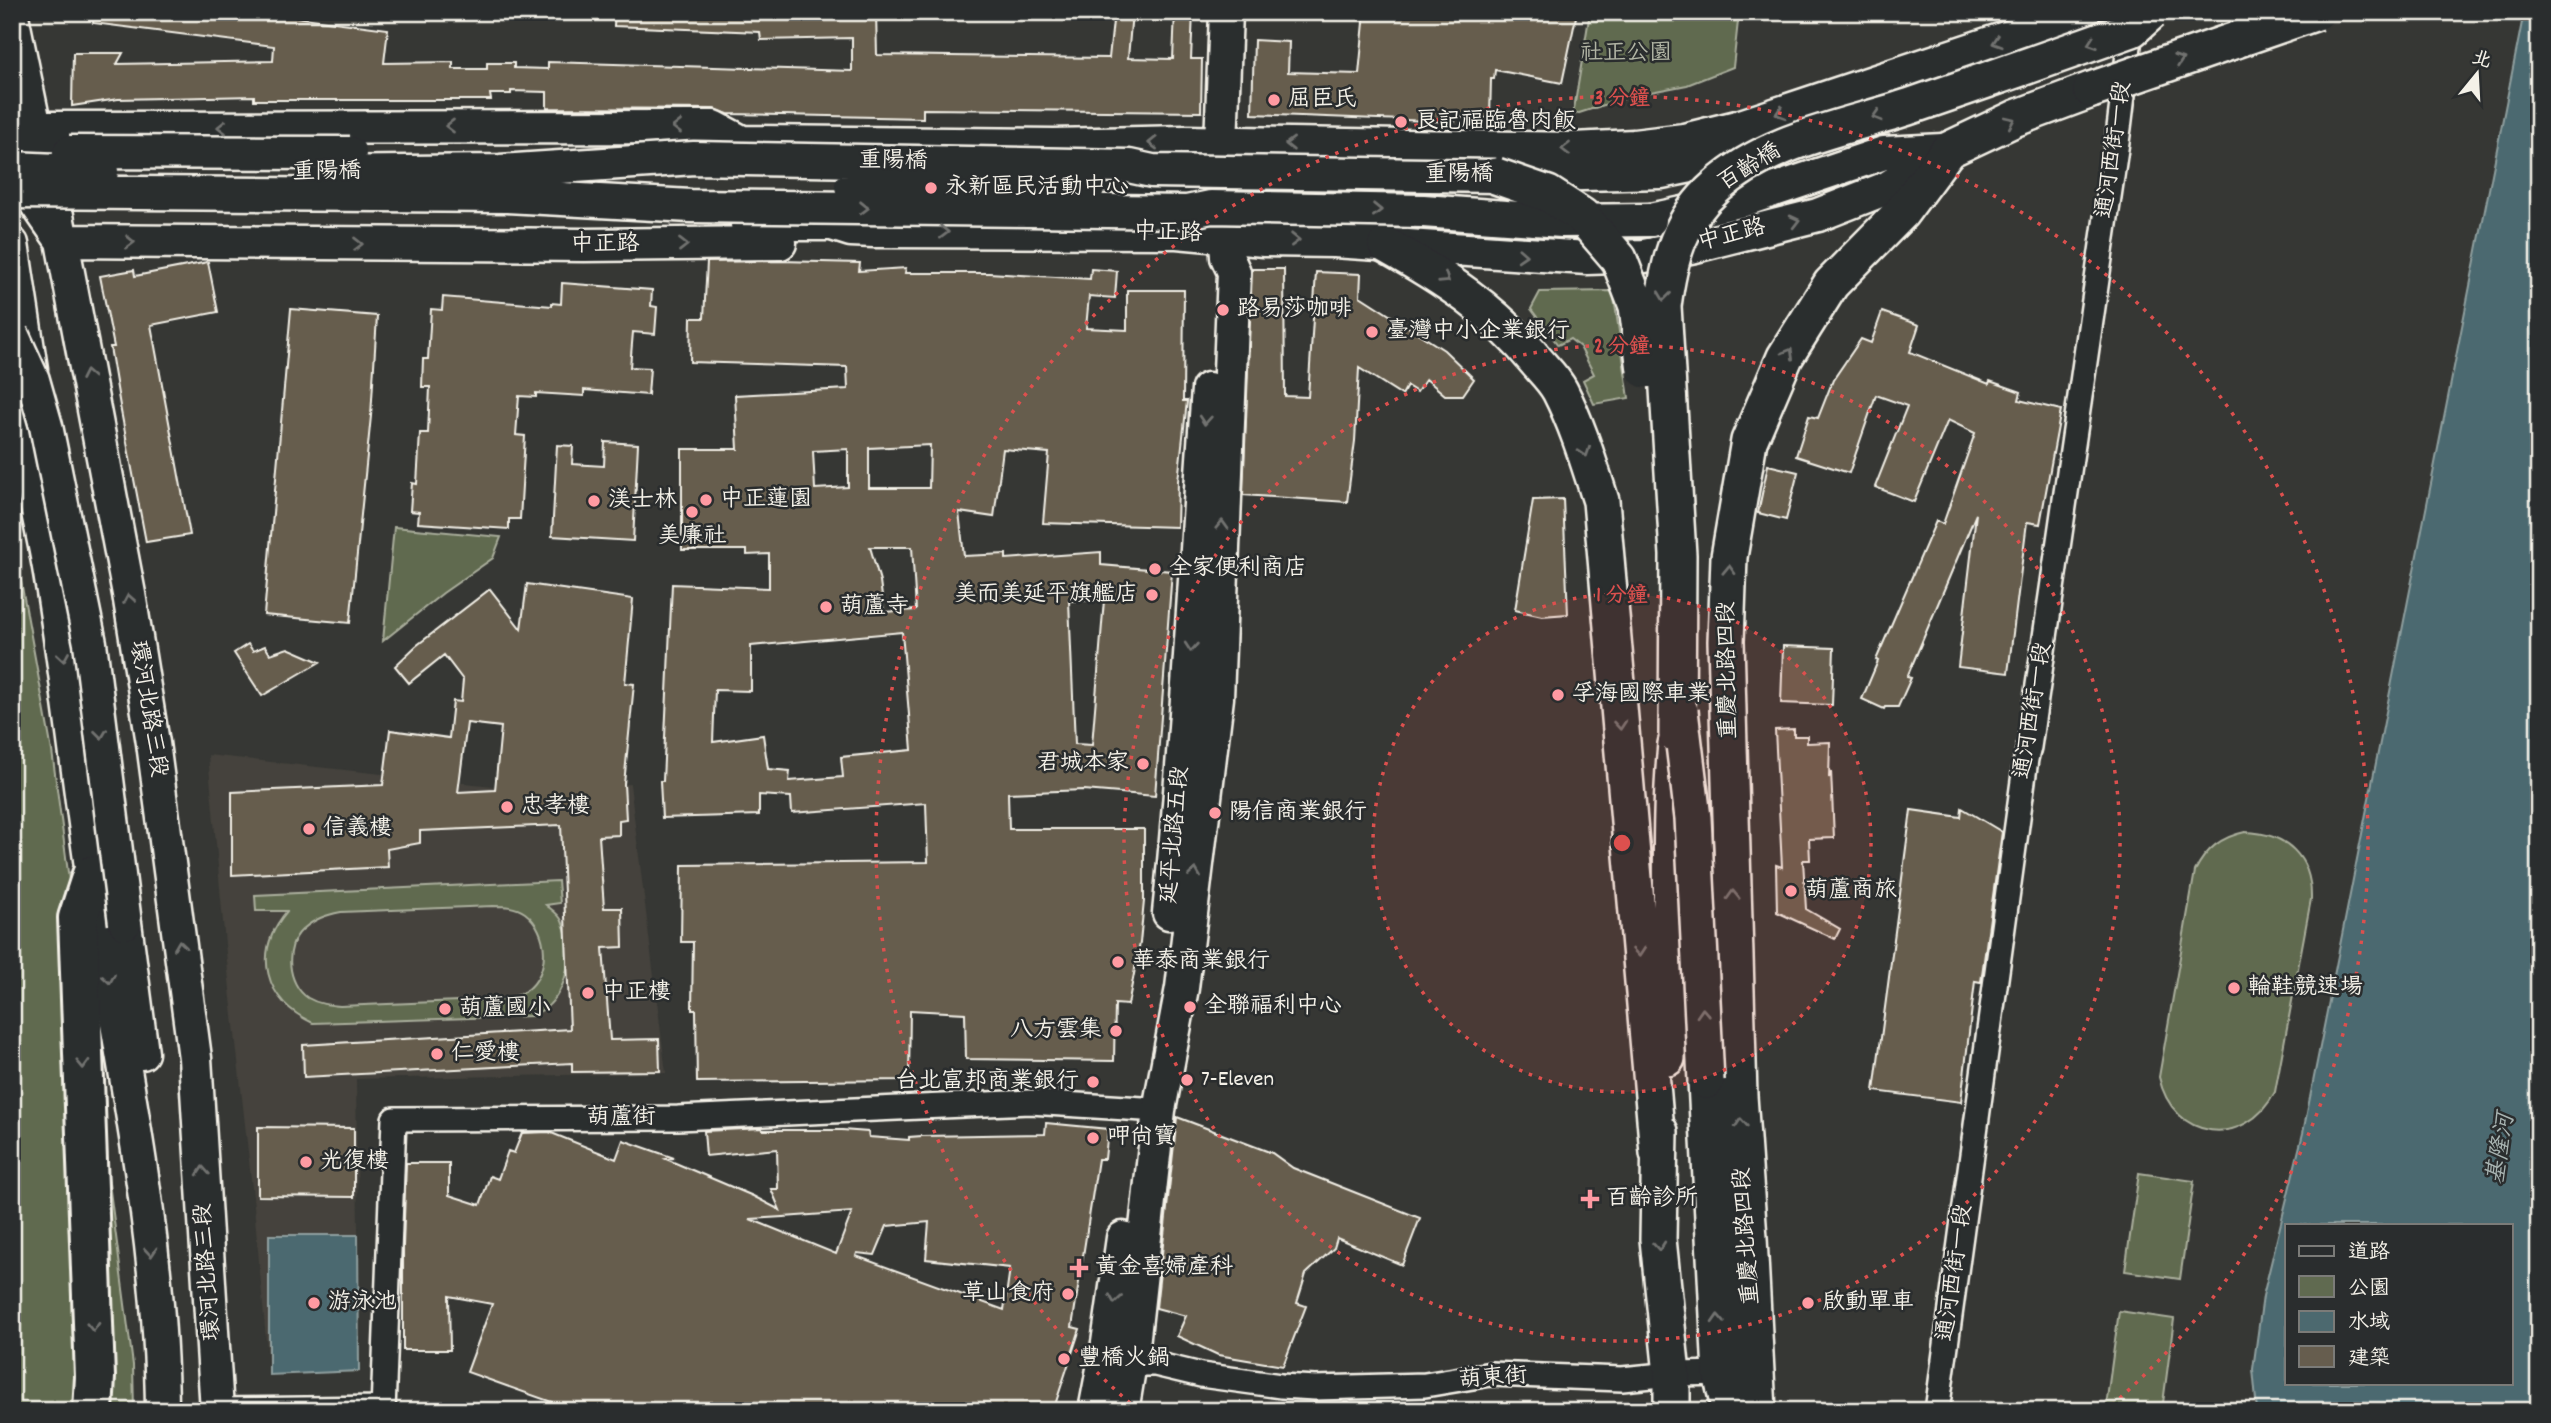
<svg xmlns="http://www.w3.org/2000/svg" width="2551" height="1423" viewBox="0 0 2551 1423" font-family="Dekko,'LXGW WenKai TC',sans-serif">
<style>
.built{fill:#44423c}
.green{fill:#606a50;stroke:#aaae9c;stroke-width:2;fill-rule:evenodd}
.water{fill:#4c696f;stroke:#8f9f9f;stroke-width:2;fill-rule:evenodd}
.building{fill:#665d4e;stroke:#f4f1e8;stroke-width:2;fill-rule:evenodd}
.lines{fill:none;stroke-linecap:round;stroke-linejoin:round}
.street-casing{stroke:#f4f1e8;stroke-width:28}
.secondary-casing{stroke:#f4f1e8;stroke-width:37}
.primary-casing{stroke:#f4f1e8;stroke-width:40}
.highway-casing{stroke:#f4f1e8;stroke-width:44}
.street{stroke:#2a2d2e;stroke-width:23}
.secondary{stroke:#2a2d2e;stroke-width:32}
.primary{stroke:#2a2d2e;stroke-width:35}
.highway{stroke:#2a2d2e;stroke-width:38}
.secondary-bridge-casing{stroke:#f4f1e8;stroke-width:37;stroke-linecap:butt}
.primary-bridge-casing{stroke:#f4f1e8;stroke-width:40;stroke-linecap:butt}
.secondary-bridge{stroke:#2a2d2e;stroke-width:32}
.primary-bridge{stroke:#2a2d2e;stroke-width:35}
.oneway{stroke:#71726f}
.ring{fill:none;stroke:#dc504e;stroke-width:3.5;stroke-dasharray:3.5 7}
.poi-dot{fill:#ff9aa2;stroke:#2a2d2e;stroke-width:2.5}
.labels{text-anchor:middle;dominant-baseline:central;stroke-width:5;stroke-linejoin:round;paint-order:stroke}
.park-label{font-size:23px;fill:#b1b4a4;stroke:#2a2d2e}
.poi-label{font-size:23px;fill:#f4f1e8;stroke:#2a2d2e;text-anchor:start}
.street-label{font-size:23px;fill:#f4f1e8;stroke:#2a2d2e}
.water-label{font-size:24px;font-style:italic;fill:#a8b4b2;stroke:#2a2d2e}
.centre{fill:#dc504e;stroke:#2a2d2e;stroke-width:3.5}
.ring-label{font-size:21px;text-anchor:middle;font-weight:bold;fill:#dc504e;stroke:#2a2d2e;stroke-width:5;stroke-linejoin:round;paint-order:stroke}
</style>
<rect width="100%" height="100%" fill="#363734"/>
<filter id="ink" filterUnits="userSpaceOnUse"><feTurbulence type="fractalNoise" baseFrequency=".0143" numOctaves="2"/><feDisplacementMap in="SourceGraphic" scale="14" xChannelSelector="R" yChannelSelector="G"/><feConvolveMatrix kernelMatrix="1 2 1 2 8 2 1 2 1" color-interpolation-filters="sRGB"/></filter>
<g filter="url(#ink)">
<path class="built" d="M208,755L493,786L630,784L666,1073L356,1079L360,1373H269L254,1206L225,944Z"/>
<path class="green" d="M1590,12H1739L1733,67L1687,85L1635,95L1573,115Z
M1613,291L1629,398L1594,404L1583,380L1594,374L1580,347L1570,339L1558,345L1531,309L1540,292Z
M394,527L501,537L493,558L443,593L383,641Z
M12,532L52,751L133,1365L134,1411H12Z
M2245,832C2287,833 2312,857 2311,899L2275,1092C2245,1150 2173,1141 2159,1077L2195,871C2206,849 2221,837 2245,832Z
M558,881L560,903L546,905C552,910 559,914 562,921C573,945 570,984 550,1004C546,1009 538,1012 532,1016L313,1023C264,1000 252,953 287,911H256L255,895ZM493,906C504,906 515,906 525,913C549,931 551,973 526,991C521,995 512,997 506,999L340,1006C329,1005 318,1004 308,998C287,984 284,947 302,930C314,919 326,915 341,912Z
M2139,1173L2194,1181L2180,1279L2125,1271Z
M2119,1311L2174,1319L2162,1411L2106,1406Z"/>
<path class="water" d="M2524,12H2539V1411H2257L2253,1369L2263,1296L2303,1133ZM2287,1225H2511V1383H2287Z
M269,1235H358L359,1371L269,1375Z"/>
<path class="building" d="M94,12H258L388,29L384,63L453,62V69H487V63H514V68L548,69V62L852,71V38L761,40L760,32L614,26L615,12H876L877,55L1109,58L1114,12H1132L1128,58L1173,59L1175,12H1193L1191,59H1202L1201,112L923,109V118L781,115L728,114L714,109L547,108V92L511,91V94H490L491,100H254V96L118,99L72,106L73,53H123L117,64L273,61L274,46L93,23Z
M1365,12H1577L1562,83L1495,70L1494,79H1491L1490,118L1455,117V122L1252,114L1254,40L1289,42L1288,72L1359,74Z
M781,261L860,263L859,271L906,268L905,273H989L1090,279L1091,269L1117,271L1115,298L1089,296L1086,328L1127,330V290H1184L1183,401H1187L1178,481L1177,527L1043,523L1049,453L1003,449L994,517L959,512L964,556L1006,554V559L1101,552V565L1172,571L1155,796L1084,790L1008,793L1009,829H1144V901L1140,943L1128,1005L1115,1004L1114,1061L966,1059L965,1013L910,1010L909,1080L697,1082L696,1010H692L693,942H681L682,865L928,862L926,803L792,813L791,797L759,795V815L662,818L660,781H663L672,584L769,588V554L747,555V550H682V449H738L735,395L848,389L847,367L690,362L691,318H704L707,262ZM930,445L929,488H869V448ZM848,449V487L815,489L813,451ZM870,547H912L916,610L884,612L880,581ZM1104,600L1092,745L1075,744L1069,601ZM902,632L912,750L841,757L843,777L789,781L790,771L768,769L763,735L713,742L715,690L751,691V646Z
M208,262L218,312L151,325L190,535L146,542L120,406L110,347H114L100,276L134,270L135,276Z
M1252,269H1284L1285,396L1308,397L1316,272L1361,274L1360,296L1444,350L1474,379L1463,395H1445L1426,379L1417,392L1407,386L1402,395L1359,368L1355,441L1347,502L1243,495Z
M562,283L652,290L651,306L657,307L655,334L633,332L630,367L650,368L648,395L584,390V396L536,393V397L519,396L516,435L525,436L520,519H509V529L418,523L419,512L410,511L412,483L417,484L420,433H428L430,387H422L423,359H428L431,309L442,310L443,297L552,306V303L561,304Z
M291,309L377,316L371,416L350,623L264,615Z
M1882,312L1919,325L1910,352L1989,384L1990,381L2021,392L2019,400L2061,410L2040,524L2027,522L2008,673L1958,667L1976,514L1907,677L1911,678L1898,707H1885L1884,709L1862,699L1878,661L1876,660L1936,521L1943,524L1975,433L1948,420L1914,502L1875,487L1907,406L1876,395L1849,473L1796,456L1809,416L1818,418L1833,380L1861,339L1871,343Z
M605,442L638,444L633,541L552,536L557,445L573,446L572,464L604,466Z
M1768,465L1798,472L1786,520L1758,513Z
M1563,499L1568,614L1542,616L1515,610L1533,500Z
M527,584L633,599L625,683L634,684L624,784L626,819L619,820V835L599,836L604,908H622L623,947L603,948L610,1040L659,1039L660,1071L572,1072V1063L304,1077L303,1045L570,1029L561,825L420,831V843L387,849L388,867L232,875V792L383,785L390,730L449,738L453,701L461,702L463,680L444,655L409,683L395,666L416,646L490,589L521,629ZM467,723L501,727L495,790L458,792Z
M248,644L253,651L265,646L270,654L288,648L320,662L262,696L234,653Z
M1783,646L1834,648L1832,705L1781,703Z
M1794,729V736H1807V743L1830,742L1829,778L1831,771L1834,838L1809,839L1810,860H1803L1806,909L1840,929L1835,939L1777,912L1776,865L1782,867L1775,730Z
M1962,808L2002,832L1981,982L1975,981L1961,1102L1874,1091L1911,810L1961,817Z
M1177,1117L1272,1153L1293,1168L1420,1218L1402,1265L1337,1238L1334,1248L1306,1274L1297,1303L1306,1306L1283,1366L1218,1355L1177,1336L1186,1316L1156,1308Z
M1046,1123L1108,1129L1105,1159H1098L1072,1327L1080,1329L1053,1411H577L467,1372L492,1304L449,1296L450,1350H403V1246L406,1163H449V1195L480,1205L490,1176L498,1179L508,1151L514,1153L522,1133L549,1132L616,1159L623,1140L674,1158L666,1159L753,1196L780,1210L771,1189H778L777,1149L706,1156L704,1131L762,1128V1130H842L868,1132L869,1137L909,1140V1137L922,1136L1045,1134ZM852,1212L836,1254L750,1219L783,1217ZM929,1222L926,1259L1010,1268L1004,1310L856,1256L857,1253L875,1255L887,1226Z
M258,1127L354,1128V1197L258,1196Z"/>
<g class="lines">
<defs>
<path id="street" d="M1115,1364H1155L1201,1375L1281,1386L1315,1388L1425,1385L1491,1374L1622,1379L1672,1374L1732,1373
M217,1410L383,1408
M383,1411L394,1119L678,1118L1030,1102L1159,1110
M1937,1411L2026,759L2029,747L2119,128L2132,21"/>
<path id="secondary" d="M12,16L35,128L51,185L62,241L129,594L153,743L195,1058L217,1411
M35,128L714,127L742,142L1054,145L1185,142L1574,149L1634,146L1684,140L1741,126L2084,12
M12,134L24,186L62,241L584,245L780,243
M1501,176L1661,172L1765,151
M1088,188L1111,193L1186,196L1211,207
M1650,220L1744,200L1884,153L1943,150
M747,224H832L851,230L874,231L1177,232L1264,240L1334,241L1587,258L1644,256L1695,246L1818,215L1887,188L1944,152
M12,244L31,369
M12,398C25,456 40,515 50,573C69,686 80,800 98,913C125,1077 161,1244 162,1411
M1169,913C1187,738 1195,563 1208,389
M125,923L142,1053
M1095,1411L1108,1343L1123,1238
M1122,1411L1133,1345L1159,1110L1182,988L1217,698L1234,272L1227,257L1221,144L1226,12"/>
<path id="primary" d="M1386,245C1443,277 1495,310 1537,362C1545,371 1555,381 1560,391C1578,426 1589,464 1601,501L1658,1153
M1667,1058C1677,954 1666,849 1676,744
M1706,1081L1721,1374L1730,1411
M1660,1132L1658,1239L1672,1374V1411
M1758,1411L1749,1238L1739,1096L1726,641L1729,557L1749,441L1785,357L1831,284L1901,213L1948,150L2016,118L2091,90"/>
<path id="highway" d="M92,875L78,918L95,1377L93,1411"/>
</defs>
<use href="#street" class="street-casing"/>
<use href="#secondary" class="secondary-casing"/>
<use href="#primary" class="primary-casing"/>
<use href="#highway" class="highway-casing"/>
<use href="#street" class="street"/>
<use href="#secondary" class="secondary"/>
<use href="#primary" class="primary"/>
<use href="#highway" class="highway"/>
<defs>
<path id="secondary-bridge" d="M69,152L350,153
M12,168L102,172
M315,173L500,171L694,158L1129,166L1152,171L1496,176
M851,186L1088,188
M12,192L507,196L691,206L1187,212L1211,207L1423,211L1562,221L1650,220
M12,334L33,380L46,426L90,643L125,923"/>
<path id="primary-bridge" d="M2091,90L2317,12
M1496,176L1548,194L1582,216L1619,259L1637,306L1645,370
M1680,711L1693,818L1706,1081
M1677,735L1678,555L1663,306C1669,260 1679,219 1716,187C1769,139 1845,128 1911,106C1985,81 2059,55 2132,29L2151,12"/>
</defs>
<use href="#secondary-bridge" class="secondary-bridge-casing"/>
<use href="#primary-bridge" class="primary-bridge-casing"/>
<use href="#secondary-bridge" class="secondary-bridge"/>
<use href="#primary-bridge" class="primary-bridge"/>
</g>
<defs><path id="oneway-chevron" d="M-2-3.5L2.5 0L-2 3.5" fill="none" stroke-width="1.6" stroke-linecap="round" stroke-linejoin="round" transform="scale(1.75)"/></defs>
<g class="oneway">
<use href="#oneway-chevron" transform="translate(1997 42) rotate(162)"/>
<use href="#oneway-chevron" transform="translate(2092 43) rotate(161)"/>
<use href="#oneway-chevron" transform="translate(2179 60) rotate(-19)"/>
<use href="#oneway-chevron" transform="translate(1780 113) rotate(162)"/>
<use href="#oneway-chevron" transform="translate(1877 116) rotate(163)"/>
<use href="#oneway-chevron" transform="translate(2010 121) rotate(-24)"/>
<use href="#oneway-chevron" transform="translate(450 126) rotate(-180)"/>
<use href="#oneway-chevron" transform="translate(222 127) rotate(180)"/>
<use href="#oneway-chevron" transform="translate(677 127) rotate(-180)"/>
<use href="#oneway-chevron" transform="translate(1153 143) rotate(179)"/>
<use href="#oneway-chevron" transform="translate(1290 144) rotate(-179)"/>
<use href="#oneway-chevron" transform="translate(1566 149) rotate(180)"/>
<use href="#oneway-chevron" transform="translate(864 208) rotate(1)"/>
<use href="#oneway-chevron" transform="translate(1377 210) rotate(1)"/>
<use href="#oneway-chevron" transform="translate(1795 221) rotate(-14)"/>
<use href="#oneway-chevron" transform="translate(944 232) rotate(1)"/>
<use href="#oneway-chevron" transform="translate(1295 240) rotate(1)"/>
<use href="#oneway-chevron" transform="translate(130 242) rotate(1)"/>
<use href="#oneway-chevron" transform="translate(358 244)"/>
<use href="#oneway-chevron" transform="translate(683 245)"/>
<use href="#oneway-chevron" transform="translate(1522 255) rotate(3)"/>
<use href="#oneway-chevron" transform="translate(1445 279) rotate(33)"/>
<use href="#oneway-chevron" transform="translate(1664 296) rotate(97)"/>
<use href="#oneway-chevron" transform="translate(1789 353) rotate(-60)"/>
<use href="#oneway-chevron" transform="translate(87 375) rotate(-101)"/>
<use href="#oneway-chevron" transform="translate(1205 420) rotate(94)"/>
<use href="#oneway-chevron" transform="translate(1585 452) rotate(71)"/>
<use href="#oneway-chevron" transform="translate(1222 525) rotate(-88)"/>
<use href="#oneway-chevron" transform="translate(1729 570) rotate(-88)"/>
<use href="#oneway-chevron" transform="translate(129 599) rotate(-100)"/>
<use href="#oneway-chevron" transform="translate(1191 647) rotate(95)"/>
<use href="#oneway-chevron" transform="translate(63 657) rotate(81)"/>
<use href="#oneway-chevron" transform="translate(1620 725) rotate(85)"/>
<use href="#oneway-chevron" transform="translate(101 734) rotate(83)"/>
<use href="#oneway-chevron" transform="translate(1195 873) rotate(-82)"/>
<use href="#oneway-chevron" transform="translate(1733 895) rotate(-92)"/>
<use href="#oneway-chevron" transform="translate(180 945) rotate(-98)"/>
<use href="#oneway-chevron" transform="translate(1639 952) rotate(85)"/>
<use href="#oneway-chevron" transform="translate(109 979) rotate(81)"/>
<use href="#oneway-chevron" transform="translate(1703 1013) rotate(-93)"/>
<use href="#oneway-chevron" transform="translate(83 1064) rotate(88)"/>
<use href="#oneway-chevron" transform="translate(1741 1123) rotate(-94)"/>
<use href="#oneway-chevron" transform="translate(203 1171) rotate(-94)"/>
<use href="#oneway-chevron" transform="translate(1659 1246) rotate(85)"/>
<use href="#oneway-chevron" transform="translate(151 1252) rotate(85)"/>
<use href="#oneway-chevron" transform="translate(1115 1299) rotate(98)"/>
<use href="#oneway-chevron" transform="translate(1718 1319) rotate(-93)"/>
<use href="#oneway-chevron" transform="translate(93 1327) rotate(88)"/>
</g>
</g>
<circle cx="1622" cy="843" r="249" fill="#dc504e" fill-opacity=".12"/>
<g class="ring">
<circle cx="1622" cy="843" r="249"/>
<circle cx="1622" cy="843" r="498"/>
<path d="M1138 1410A746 746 0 1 1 2106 1410"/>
</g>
<g class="poi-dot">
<circle cx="1274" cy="100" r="7"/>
<circle cx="1401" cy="122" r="7"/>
<circle cx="931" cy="188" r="7"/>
<circle cx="1223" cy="310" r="7"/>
<circle cx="1372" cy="332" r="7"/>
<circle cx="706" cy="500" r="7"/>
<circle cx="594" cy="501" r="7"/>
<circle cx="692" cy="512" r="7"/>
<circle cx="1155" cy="569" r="7"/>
<circle cx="1152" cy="595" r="7"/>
<circle cx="826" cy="607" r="7"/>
<circle cx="1558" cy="695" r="7"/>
<circle cx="1143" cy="764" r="7"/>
<circle cx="507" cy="807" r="7"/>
<circle cx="1215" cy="813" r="7"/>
<circle cx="309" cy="829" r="7"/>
<circle cx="1791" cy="891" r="7"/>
<circle cx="1118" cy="962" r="7"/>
<circle cx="2234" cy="988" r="7"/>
<circle cx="588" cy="993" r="7"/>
<circle cx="1190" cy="1007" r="7"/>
<circle cx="445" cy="1009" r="7"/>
<circle cx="1116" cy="1031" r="7"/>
<circle cx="437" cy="1054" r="7"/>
<circle cx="1187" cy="1080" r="7"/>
<circle cx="1093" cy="1082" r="7"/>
<circle cx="1093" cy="1138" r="7"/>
<circle cx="306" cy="1162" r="7"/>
<path d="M1586.5 1188.5h7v7h7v7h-7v7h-7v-7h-7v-7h7z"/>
<path d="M1075.5 1257.5h7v7h7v7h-7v7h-7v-7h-7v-7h7z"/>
<circle cx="1068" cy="1294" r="7"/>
<circle cx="314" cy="1303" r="7"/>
<circle cx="1808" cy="1303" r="7"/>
<circle cx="1064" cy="1359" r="7"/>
</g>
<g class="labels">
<g class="park-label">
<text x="1626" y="54">社正公園</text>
</g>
<g class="poi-label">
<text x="1288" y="100">屈臣氏</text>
<text x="1415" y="122">良記福臨魯肉飯</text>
<text x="945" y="188">永新區民活動中心</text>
<text x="1237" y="310">路易莎咖啡</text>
<text x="1386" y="332">臺灣中小企業銀行</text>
<text x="720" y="500">中正蓮園</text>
<text x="608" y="501">渼士林</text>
<text x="692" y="537" text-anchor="middle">美廉社</text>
<text x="1169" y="569">全家便利商店</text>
<text x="1138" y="595" text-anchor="end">美而美延平旗艦店</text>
<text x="840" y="607">葫蘆寺</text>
<text x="1572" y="695">孚海國際車業</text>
<text x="1129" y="764" text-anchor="end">君城本家</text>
<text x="521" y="807">忠孝樓</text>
<text x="1229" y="813">陽信商業銀行</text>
<text x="323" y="829">信義樓</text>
<text x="1805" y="891">葫蘆商旅</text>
<text x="1132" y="962">華泰商業銀行</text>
<text x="2248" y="988">輪鞋競速場</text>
<text x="602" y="993">中正樓</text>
<text x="1204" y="1007">全聯福利中心</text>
<text x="459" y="1009">葫蘆國小</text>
<text x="1102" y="1031" text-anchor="end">八方雲集</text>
<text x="451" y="1054">仁愛樓</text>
<text x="1201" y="1080">7-Eleven</text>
<text x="1079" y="1082" text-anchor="end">台北富邦商業銀行</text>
<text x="1107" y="1138">呷尚寶</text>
<text x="320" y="1162">光復樓</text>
<text x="1606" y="1199">百齡診所</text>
<text x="1095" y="1268">黃金喜婦產科</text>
<text x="1054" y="1294" text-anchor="end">草山食府</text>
<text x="328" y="1303">游泳池</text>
<text x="1822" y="1303">啟動單車</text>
<text x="1078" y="1359">豐橋火鍋</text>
</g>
<g class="street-label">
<text transform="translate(2115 150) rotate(-82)">通河西街一段</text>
<text transform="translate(893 162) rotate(1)">重陽橋</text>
<text transform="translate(1750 168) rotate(-32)">百齡橋</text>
<text transform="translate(327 173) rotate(-1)">重陽橋</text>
<text x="1459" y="175">重陽橋</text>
<text transform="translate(1168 234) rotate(2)">中正路</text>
<text transform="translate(1732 236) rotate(-14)">中正路</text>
<text x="605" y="245">中正路</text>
<text transform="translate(1729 670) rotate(-91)">重慶北路四段</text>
<text transform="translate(147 709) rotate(81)">環河北路三段</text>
<text transform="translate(2034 711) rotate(-81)">通河西街一段</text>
<text transform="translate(1176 835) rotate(-85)">延平北路五段</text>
<text x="621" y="1118">葫蘆街</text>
<text transform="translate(1748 1236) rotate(-94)">重慶北路四段</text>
<text transform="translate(209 1272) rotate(-94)">環河北路三段</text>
<text transform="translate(1956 1273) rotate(-82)">通河西街一段</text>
<text transform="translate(1493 1379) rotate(-4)">葫東街</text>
</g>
<g class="water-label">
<text transform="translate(2502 1149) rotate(-81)">基隆河</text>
</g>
</g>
<circle cx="1622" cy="843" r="10" class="centre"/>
<g class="ring-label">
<text x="1622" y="104">3 分鐘</text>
<text x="1622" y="352">2 分鐘</text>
<text x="1622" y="601">1 分鐘</text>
</g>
<rect width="2551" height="1423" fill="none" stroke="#2a2d2e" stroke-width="42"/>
<rect x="21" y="21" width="2509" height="1381" fill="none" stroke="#f4f1e8" stroke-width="2.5" filter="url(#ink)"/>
<rect x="2285" y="1224" width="228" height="161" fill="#2a2d2e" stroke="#7b7b78" stroke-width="2"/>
<rect x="2299" y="1246" width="35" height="10" fill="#2a2d2e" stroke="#7b7b78" stroke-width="2"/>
<text x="2348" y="1258" font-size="21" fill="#f4f1e8">道路</text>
<rect x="2299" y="1276" width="35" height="21" fill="#606a50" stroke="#7b7b78" stroke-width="2"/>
<text x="2348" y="1294" font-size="21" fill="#f4f1e8">公園</text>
<rect x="2299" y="1311" width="35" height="21" fill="#4c696f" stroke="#7b7b78" stroke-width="2"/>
<text x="2348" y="1328" font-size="21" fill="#f4f1e8">水域</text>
<rect x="2299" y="1346" width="35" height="21" fill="#665d4e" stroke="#7b7b78" stroke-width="2"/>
<text x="2348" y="1364" font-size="21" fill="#f4f1e8">建築</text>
<g transform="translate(2477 74) rotate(18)" stroke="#2a2d2e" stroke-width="5" paint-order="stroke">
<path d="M0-5L12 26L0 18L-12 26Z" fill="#f4f1e8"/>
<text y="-10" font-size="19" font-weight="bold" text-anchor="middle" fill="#f4f1e8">北</text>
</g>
</svg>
